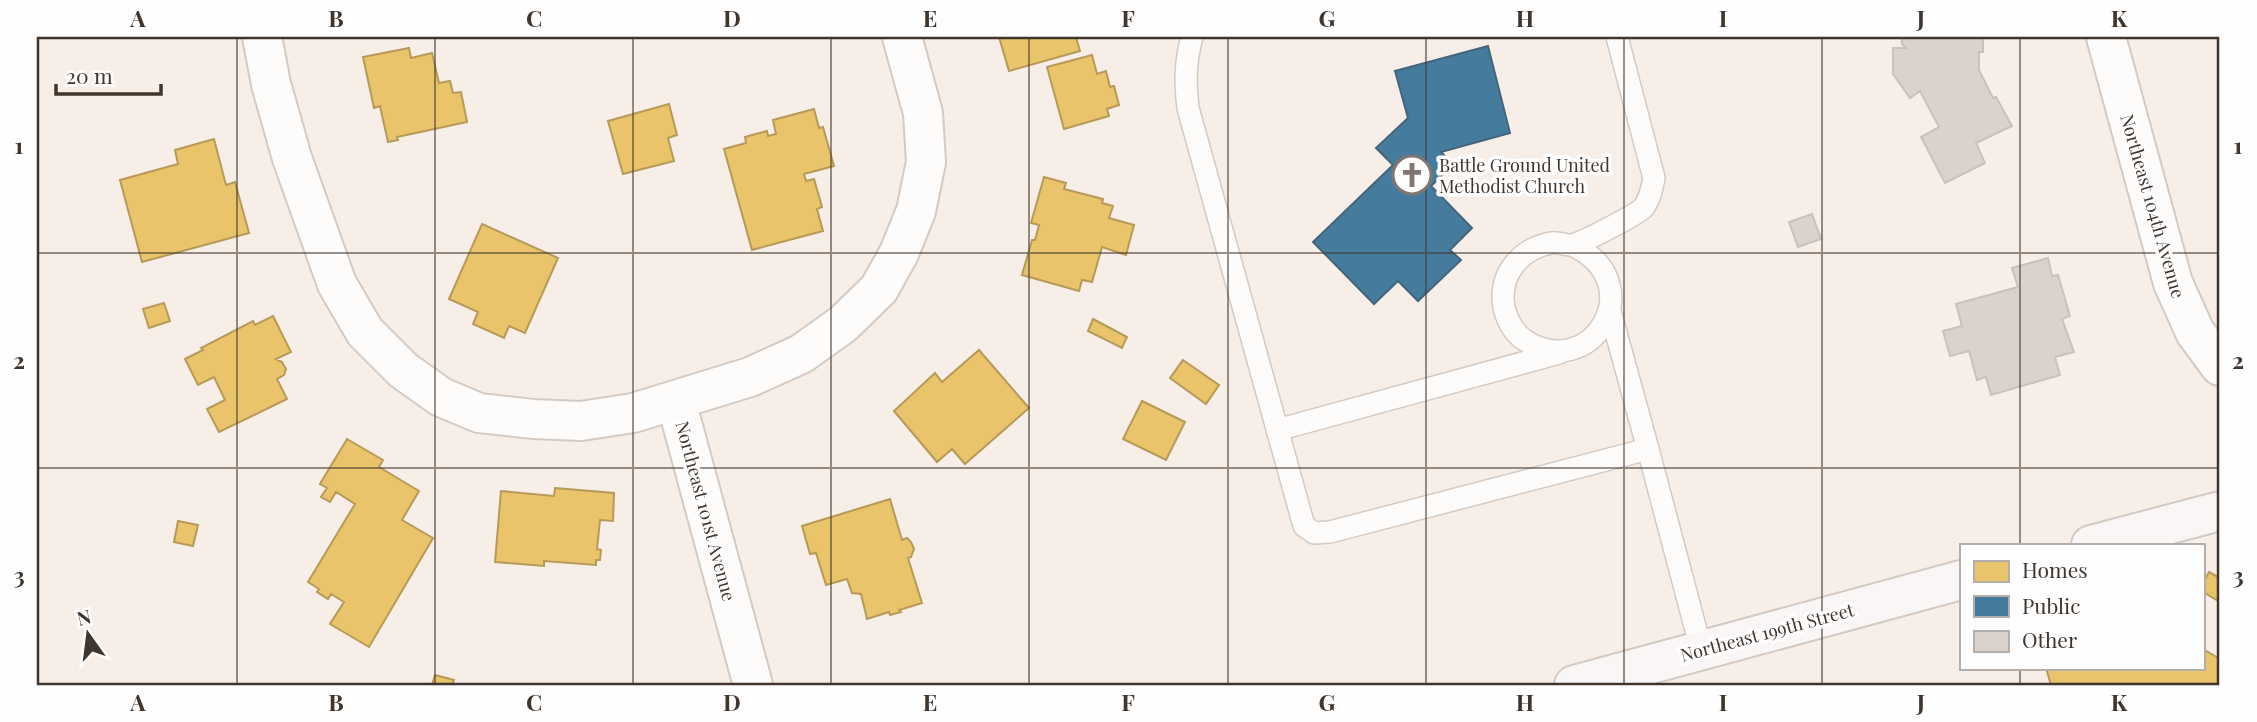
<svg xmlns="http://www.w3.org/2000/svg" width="2257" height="722" viewBox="0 0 2257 722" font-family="'Playfair Display',serif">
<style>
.homes{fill:#e9c46a;stroke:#b79958;stroke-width:2}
.public{fill:#457b9d;stroke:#44667c;stroke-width:2}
.building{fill:#dcd2cc;stroke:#cac1bb;stroke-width:2}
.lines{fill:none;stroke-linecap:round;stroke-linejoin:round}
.service-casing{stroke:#d3cac3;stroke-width:24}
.minor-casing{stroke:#d3cac3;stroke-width:42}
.secondary-casing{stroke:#d3cac3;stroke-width:42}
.service{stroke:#fefcfb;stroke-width:21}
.minor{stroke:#fefcfb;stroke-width:38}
.secondary{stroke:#faf6f5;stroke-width:38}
.grid{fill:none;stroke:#41362e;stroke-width:2;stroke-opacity:0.55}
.labels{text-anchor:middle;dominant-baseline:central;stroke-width:7;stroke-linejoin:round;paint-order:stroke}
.poi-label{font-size:18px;fill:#41362e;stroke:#fefefe;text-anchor:start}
.street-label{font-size:18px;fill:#41362e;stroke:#fefefe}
.neatline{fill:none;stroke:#41362e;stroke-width:2.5}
.grid-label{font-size:23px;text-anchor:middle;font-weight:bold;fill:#41362e}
</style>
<rect width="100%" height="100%" fill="#f7eee7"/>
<path class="homes" d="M999,37H1076L1080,51L1009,71Z
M409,48L411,58L432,53L439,83L450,81L453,93L461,92L467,122L397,137L398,140L388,142L380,106L374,108L363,57Z
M1092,55L1097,74L1106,71L1110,87L1114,86L1119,105L1107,109L1109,116L1064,129L1047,67Z
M669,104L677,135L668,138L674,161L623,174L608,121Z
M814,109L819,128L823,127L834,166L804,174L806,181L814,179L822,207L817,209L823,231L752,250L724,149L746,143L745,137L767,131L768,136L776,134L773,120Z
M214,139L226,185L235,182L249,233L142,262L120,180L178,164L175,150Z
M1044,177L1066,183L1064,189L1103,199L1102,203L1113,206L1109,218L1134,225L1126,255L1102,247L1092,282L1082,280L1079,291L1022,275L1032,240H1035L1039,225L1031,223Z
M482,224L558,258L525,333L509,326L504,338L473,324L478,312L449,299Z
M164,303L170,321L149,328L143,309Z
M273,316L291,352L276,359L282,362L286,369L284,375L277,379L287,399L219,432L207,409L225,400L214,377L198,385L185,359L203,350L201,348L253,321L255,325Z
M1093,319L1127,337L1122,348L1088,331Z
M979,350L1029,408L965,464L952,449L937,462L894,411L935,373L942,382Z
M1183,360L1219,385L1206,404L1170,378Z
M1142,401L1185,422L1166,460L1123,439Z
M347,439L383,460L379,467L419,491L402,520L433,538L369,647L330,624L344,602L331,594L328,599L317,592L319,589L308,582L355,504L336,492L330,502L321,497L327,488L320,484Z
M555,488L614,493L613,521L600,520L597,549L601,550L600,560H596V565L544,561V566L495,562L501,491L554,496Z
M890,499L902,540L907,538L911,542L914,549L911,557L908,558L922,603L899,610L901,612L890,615L889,612L867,619L861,594L852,593L847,579L826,585L816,553L810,554L802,526Z
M178,521L198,525L193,546L174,542Z
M2209,572L2220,578V602L2203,592V583Z
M2203,649L2220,659V685H2051L2046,668H2203Z
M435,675L454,680L452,685H432Z"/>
<path class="public" d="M1488,46L1510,133L1441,152L1453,165L1431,186L1472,228L1450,250L1461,260L1418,301L1398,281L1374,304L1313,242L1393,165L1376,148L1408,118L1395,71Z"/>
<path class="building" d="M1902,37H1983V52H1979V70L1993,98L1996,97L2012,126L1976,143L1985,163L1945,183L1921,137L1939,127L1920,91L1910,98L1893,74V48H1906L1902,44Z
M1812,214L1821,239L1798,247L1789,222Z
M2048,258L2052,276L2058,275L2070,316L2062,319L2074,352L2055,357L2060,375L1991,395L1986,377L1977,380L1969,351L1950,356L1943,331L1962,326L1956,304L2018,287L2012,268Z"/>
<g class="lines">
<defs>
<path id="service" d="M1192,37C1185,62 1185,82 1188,108L1304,526L1314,533L1330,532L1648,449L1610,311
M1572,245C1654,283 1590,386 1523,339C1511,330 1503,313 1503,297C1503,269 1524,248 1551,243C1558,241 1566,246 1572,245C1582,243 1636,215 1643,208C1650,200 1652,188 1654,178L1617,37
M1277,430L1559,353
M1648,449L1701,649"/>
<path id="minor" d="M262,37L271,84L292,158L337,284L365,332L403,370L441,397L479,413L533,419L581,421L633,413L750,377L801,354L843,324L879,289L899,253L916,211L926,162L923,113L902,37
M2106,37L2173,283L2195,332L2220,366
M676,401L753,685"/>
<path id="secondary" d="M2091,545L2220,511
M1574,685L1961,580"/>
</defs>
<use href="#service" class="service-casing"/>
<use href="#minor" class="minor-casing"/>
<use href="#secondary" class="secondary-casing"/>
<use href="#service" class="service"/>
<use href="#minor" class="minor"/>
<use href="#secondary" class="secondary"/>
</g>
<path class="grid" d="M237,37V685M435,37V685M633,37V685M831,37V685M1029,37V685M1228,37V685M1426,37V685M1624,37V685M1822,37V685M2020,37V545M37,253H2220M37,468H2220M2020,668V685"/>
<defs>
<symbol id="church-ring" viewBox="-11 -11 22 22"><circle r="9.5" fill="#fefefe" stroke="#81766f" stroke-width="1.5"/><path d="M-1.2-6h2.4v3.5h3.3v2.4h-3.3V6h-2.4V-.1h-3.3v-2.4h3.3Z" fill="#81766f"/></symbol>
</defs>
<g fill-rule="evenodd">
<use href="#church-ring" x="1390" y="153" width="44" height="44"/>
</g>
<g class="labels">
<g class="poi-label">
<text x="1439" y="165">Battle Ground United<tspan x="1439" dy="21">Methodist Church</tspan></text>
</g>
<g class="street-label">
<text transform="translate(2153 206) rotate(74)">Northeast 104th Avenue</text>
<text transform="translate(706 511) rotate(75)">Northeast 101st Avenue</text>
<text transform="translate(1767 632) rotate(-15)">Northeast 199th Street</text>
</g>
</g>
<rect width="2257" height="722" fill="none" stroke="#fefefe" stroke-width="77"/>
<rect x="1960" y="544" width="245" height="126" fill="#fefefe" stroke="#b2aeab" stroke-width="2"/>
<rect x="1974" y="561" width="35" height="21" fill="#e9c46a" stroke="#b2aeab" stroke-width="2"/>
<text x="2022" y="578" font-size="21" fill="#41362e">Homes</text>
<rect x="1974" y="596" width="35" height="21" fill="#457b9d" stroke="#b2aeab" stroke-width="2"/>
<text x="2022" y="614" font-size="21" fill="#41362e">Public</text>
<rect x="1974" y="631" width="35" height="21" fill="#dcd2cc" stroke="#b2aeab" stroke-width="2"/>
<text x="2022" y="648" font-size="21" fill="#41362e">Other</text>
<g transform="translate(88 634) rotate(346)" stroke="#fefefe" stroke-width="5" paint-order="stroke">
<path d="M0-5L12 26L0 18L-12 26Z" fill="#41362e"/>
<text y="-10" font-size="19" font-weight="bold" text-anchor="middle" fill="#41362e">N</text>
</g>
<path d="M56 84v10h105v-10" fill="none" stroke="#41362e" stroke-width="3.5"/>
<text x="66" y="84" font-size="21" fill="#41362e" stroke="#fefefe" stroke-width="5" paint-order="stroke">20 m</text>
<rect x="38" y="38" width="2180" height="646" class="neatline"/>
<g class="grid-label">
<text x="138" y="27">A</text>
<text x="336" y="27">B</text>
<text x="534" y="27">C</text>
<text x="732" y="27">D</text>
<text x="930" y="27">E</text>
<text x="1128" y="27">F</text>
<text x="1327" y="27">G</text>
<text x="1525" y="27">H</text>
<text x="1723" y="27">I</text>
<text x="1921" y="27">J</text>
<text x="2119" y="27">K</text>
<text x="19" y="154">1</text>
<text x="2238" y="154">1</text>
<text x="19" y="369">2</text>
<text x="2238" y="369">2</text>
<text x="19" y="584">3</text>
<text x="2238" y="584">3</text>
<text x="138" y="711">A</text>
<text x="336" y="711">B</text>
<text x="534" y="711">C</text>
<text x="732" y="711">D</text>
<text x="930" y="711">E</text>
<text x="1128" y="711">F</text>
<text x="1327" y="711">G</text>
<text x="1525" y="711">H</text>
<text x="1723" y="711">I</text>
<text x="1921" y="711">J</text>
<text x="2119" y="711">K</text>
</g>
</svg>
